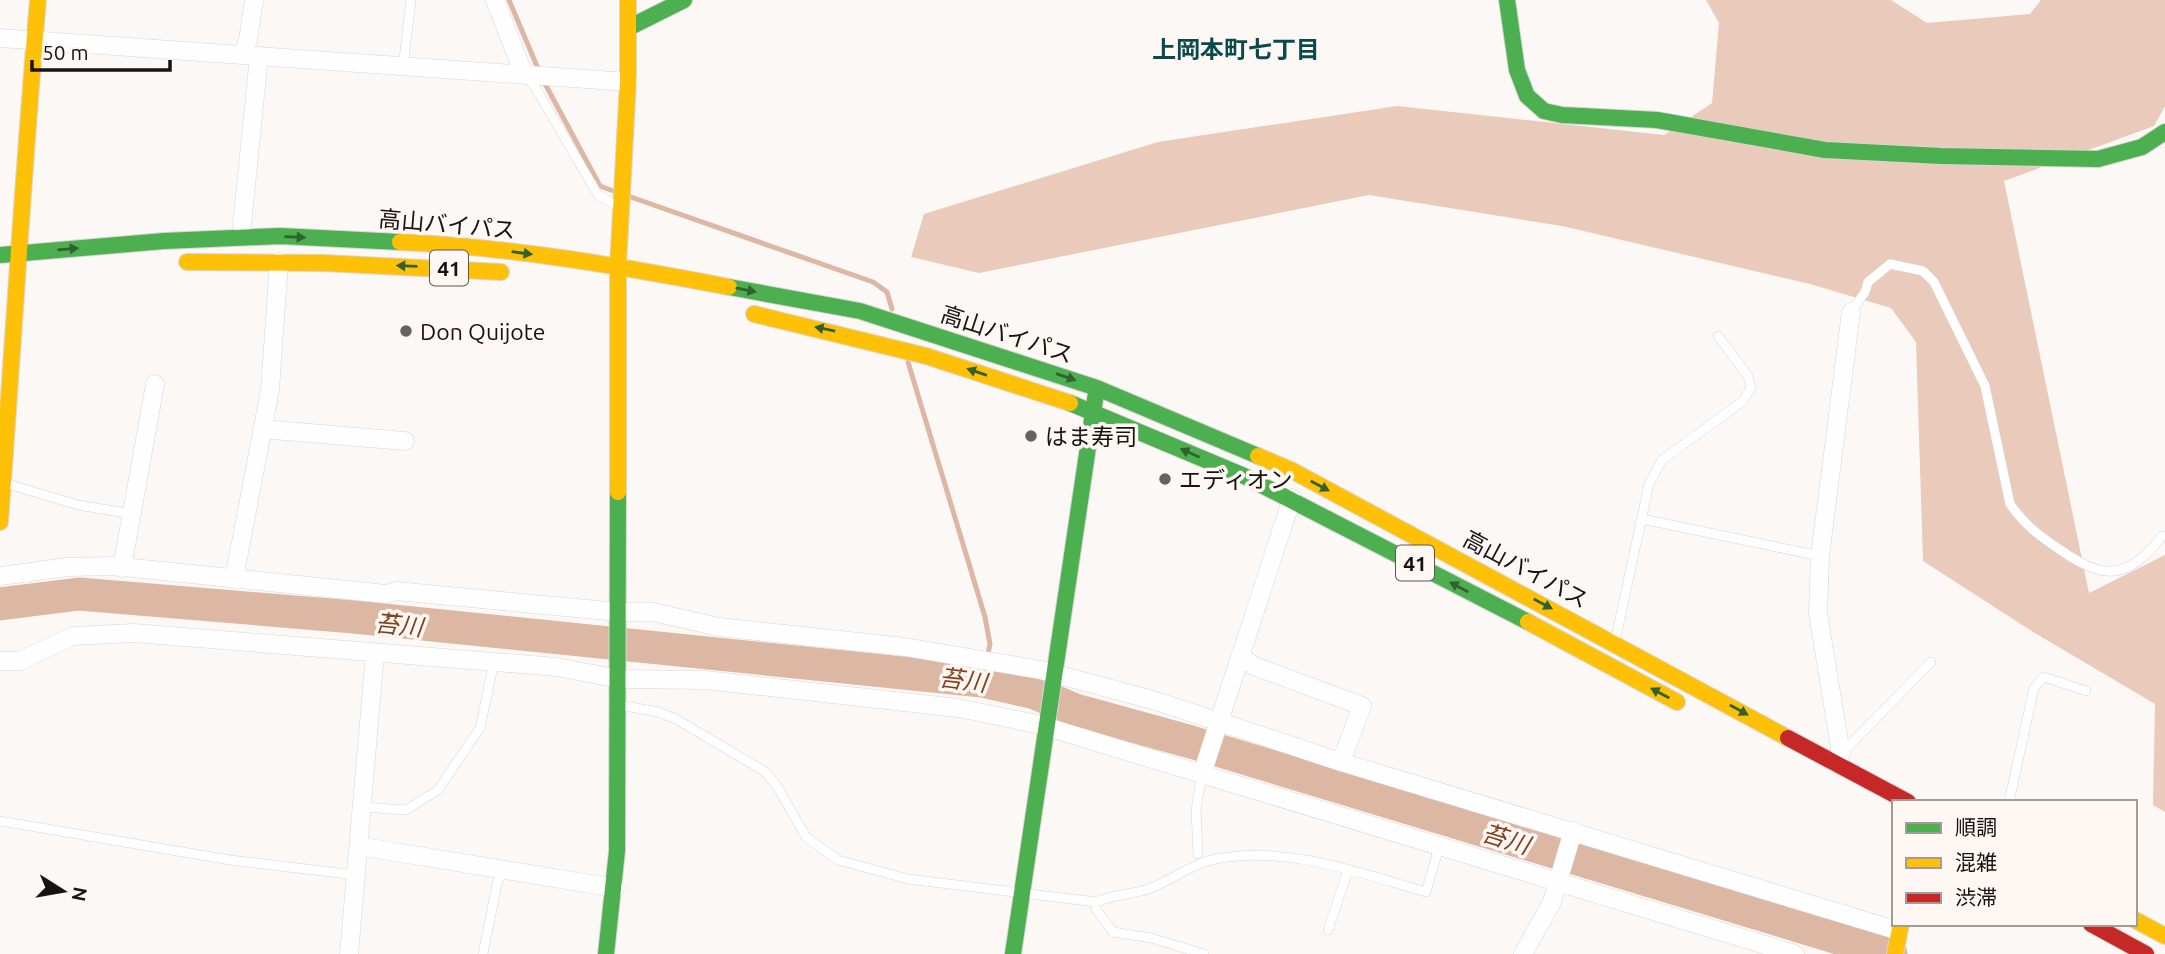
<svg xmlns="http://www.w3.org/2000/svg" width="2165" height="954" viewBox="0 0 2165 954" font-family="Ubuntu,'Noto Sans JP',sans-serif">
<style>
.forest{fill:#e9cabb}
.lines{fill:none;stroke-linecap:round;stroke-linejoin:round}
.stream{stroke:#dcb7a4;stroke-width:5}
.river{stroke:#dcb7a4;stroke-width:33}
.lane-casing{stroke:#d9d5d3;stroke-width:10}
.street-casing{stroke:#d9d5d3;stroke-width:19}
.fast-casing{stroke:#d9d5d3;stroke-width:18}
.slow-casing{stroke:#d9d5d3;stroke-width:18}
.jam-casing{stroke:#d9d5d3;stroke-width:18}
.lane{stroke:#fffefe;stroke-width:9}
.street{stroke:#fffefe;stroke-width:18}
.fast{stroke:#4caf50;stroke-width:16}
.slow{stroke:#ffc107;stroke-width:16}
.jam{stroke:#c62828;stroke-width:16}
.oneway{fill:#326130}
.poi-dot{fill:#676361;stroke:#fef7f4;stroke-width:2.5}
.labels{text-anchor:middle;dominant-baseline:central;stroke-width:7;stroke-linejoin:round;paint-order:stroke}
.shield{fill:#fef7f4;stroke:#5c5755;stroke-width:2}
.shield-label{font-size:21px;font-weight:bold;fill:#171311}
.street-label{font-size:23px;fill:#171311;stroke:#fef7f4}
.poi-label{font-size:23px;fill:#171311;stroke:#fef7f4;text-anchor:start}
.neighbourhood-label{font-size:24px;font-weight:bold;fill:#094a4c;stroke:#fef7f4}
.water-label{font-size:24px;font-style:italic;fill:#82401b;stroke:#fef7f4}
</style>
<rect width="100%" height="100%" fill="#fcf8f6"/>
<path class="forest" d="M1706,0H1891L1927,23L2030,14L2041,0H2165V106L2154,126L2004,181L2089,593L2165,555V812L2153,805L2155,704L2030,630L1923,561L1916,342L1891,308L1810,284L1562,226L1369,195L979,273L911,257L924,214L1158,142L1397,106L1664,135L1712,103L1719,23Z"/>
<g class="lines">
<path class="stream" d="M509,0L539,71
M543,80L600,186L616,192
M628,196L873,282L887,292L892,309
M908,362L985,617L990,644L982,681"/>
<path class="river" d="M0,604L79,594L354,617L982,681L1035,693L1075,710L1191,742L1891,954"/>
<defs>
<path id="lane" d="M403,67L411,0
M526,77L534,85L598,195L617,206
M1851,312L1865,292L1868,282L1890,264L1923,271L1934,282L1985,386L2010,504C2024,524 2039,536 2059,549C2103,580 2127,581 2162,536
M4,483L78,505L132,514
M1642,519L1820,556
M1616,637L1649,484L1662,460L1743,401L1751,388L1748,376L1718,336
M620,705L658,712L676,719L764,771L777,786L806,837L838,860L908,879L1096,902C1113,894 1131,895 1148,889C1171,881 1192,863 1216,859C1286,845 1360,873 1426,892L1439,847
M1841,754L1931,662
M2009,802L2034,688L2044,677L2086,691
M362,807L406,810L438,790L480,728L494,662
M0,821L230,860L356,875
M1198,854L1196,810L1202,774
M1096,902V909L1113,932L1151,938L1204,954
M1328,930L1348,870
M483,954L497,884L503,870"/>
<path id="street" d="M495,0L524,75
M0,38L628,82
M242,55L248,40L254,0
M242,225L259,56
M262,429L405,441
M122,568L155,384
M0,576L67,567L114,566L386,594L396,591L618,612H653L719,627L905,647L1041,670L1156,701L1341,762L1899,931
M234,579L270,390L279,262
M1240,656L1254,666L1362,706L1341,762
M0,661H20L73,636L134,633L557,667L619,679L705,680L958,708L1037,724L1795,954
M1836,763L1841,754L1818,613L1820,556L1851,312
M1202,774L1292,498
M359,846L615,888
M349,954L375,653
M1523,954L1552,902L1573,831"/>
<path id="fast" d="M1507,0L1517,70L1527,96L1544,111L1562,115L1657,120L1825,150L1941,156L2098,159L2142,147L2165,132
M628,28L684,0
M0,255L164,241L280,236L400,242
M729,287L860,311L1097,388L1258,456
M1070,403L1244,476L1528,622
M606,954L617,851L618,492
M1013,954L1096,393"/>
<path id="slow" d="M400,242C511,247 620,266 729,287
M187,262L324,263L501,272
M754,314L926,356L1070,403
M1258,456L1291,470L1788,738
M618,492V266L628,82V0
M0,522C13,348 23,174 38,0
M1528,622L1677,702
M2135,920L2165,936
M1895,954L1901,924"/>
<path id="jam" d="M1788,738L1908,802
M2091,924L2146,954"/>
</defs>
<use href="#lane" class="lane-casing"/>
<use href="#street" class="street-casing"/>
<use href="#fast" class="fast-casing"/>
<use href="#slow" class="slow-casing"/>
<use href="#jam" class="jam-casing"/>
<use href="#lane" class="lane"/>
<use href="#street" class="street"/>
<use href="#fast" class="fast"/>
<use href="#slow" class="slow"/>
<use href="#jam" class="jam"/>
</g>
<defs><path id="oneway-solid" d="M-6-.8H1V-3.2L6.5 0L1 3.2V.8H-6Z" transform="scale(1.75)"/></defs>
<g class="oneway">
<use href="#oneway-solid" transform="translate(295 237) rotate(2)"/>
<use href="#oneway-solid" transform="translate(68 249) rotate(-5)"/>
<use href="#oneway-solid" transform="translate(522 253) rotate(8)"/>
<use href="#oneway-solid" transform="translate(407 266) rotate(-178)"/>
<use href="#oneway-solid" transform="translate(746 290) rotate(11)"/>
<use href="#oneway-solid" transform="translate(825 329) rotate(-168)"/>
<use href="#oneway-solid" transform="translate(977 372) rotate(-161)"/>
<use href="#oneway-solid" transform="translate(1066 377) rotate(19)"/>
<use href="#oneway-solid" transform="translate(1190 453) rotate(-156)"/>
<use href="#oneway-solid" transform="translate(1320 486) rotate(28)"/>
<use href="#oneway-solid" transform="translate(1459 587) rotate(-152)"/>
<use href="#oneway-solid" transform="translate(1543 604) rotate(28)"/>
<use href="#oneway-solid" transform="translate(1660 693) rotate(-152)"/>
<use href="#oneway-solid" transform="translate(1739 710) rotate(29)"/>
</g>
<g class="poi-dot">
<circle cx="406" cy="331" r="7"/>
<circle cx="1031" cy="436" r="7"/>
<circle cx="1165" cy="479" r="7"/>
</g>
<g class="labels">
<g class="shield">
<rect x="430" y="250.5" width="38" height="35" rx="5"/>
<rect x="1396" y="545.5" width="38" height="35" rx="5"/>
</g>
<g class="shield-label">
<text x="449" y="268">41</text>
<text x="1415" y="563">41</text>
</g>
<g class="street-label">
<text transform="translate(447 224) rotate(5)">高山バイパス</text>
<text transform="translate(1007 334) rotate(18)">高山バイパス</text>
<text transform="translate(1526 569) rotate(28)">高山バイパス</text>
</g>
<g class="poi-label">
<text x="420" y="331">Don Quijote</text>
<text x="1045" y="436">はま寿司</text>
<text x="1179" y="479">エディオン</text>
</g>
<g class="neighbourhood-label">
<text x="1236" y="49">上岡本町七丁目</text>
</g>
<g class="water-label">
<text transform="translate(399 625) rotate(6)">苔川</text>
<text transform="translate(963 680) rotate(7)">苔川</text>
<text transform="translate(1506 839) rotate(17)">苔川</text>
</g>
</g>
<rect x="1892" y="800" width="245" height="126" fill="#fef7f4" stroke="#a29c99" stroke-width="2"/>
<rect x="1906" y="823" width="35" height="10" fill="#4caf50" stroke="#a29c99" stroke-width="2"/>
<text x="1955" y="835" font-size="21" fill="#171311">順調</text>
<rect x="1906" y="858" width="35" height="10" fill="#ffc107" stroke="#a29c99" stroke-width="2"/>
<text x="1955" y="870" font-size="21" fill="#171311">混雑</text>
<rect x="1906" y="893" width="35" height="10" fill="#c62828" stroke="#a29c99" stroke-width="2"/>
<text x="1955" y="905" font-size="21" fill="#171311">渋滞</text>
<g transform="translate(63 891) rotate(101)" stroke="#fef7f4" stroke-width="5" paint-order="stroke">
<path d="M0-5L12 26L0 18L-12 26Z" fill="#171311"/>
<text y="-10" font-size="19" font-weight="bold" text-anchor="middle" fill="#171311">N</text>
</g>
<path d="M32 60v10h138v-10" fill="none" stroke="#171311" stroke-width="3.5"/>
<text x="42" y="60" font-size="21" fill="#171311" stroke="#fef7f4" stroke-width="5" paint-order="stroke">50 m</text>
</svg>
